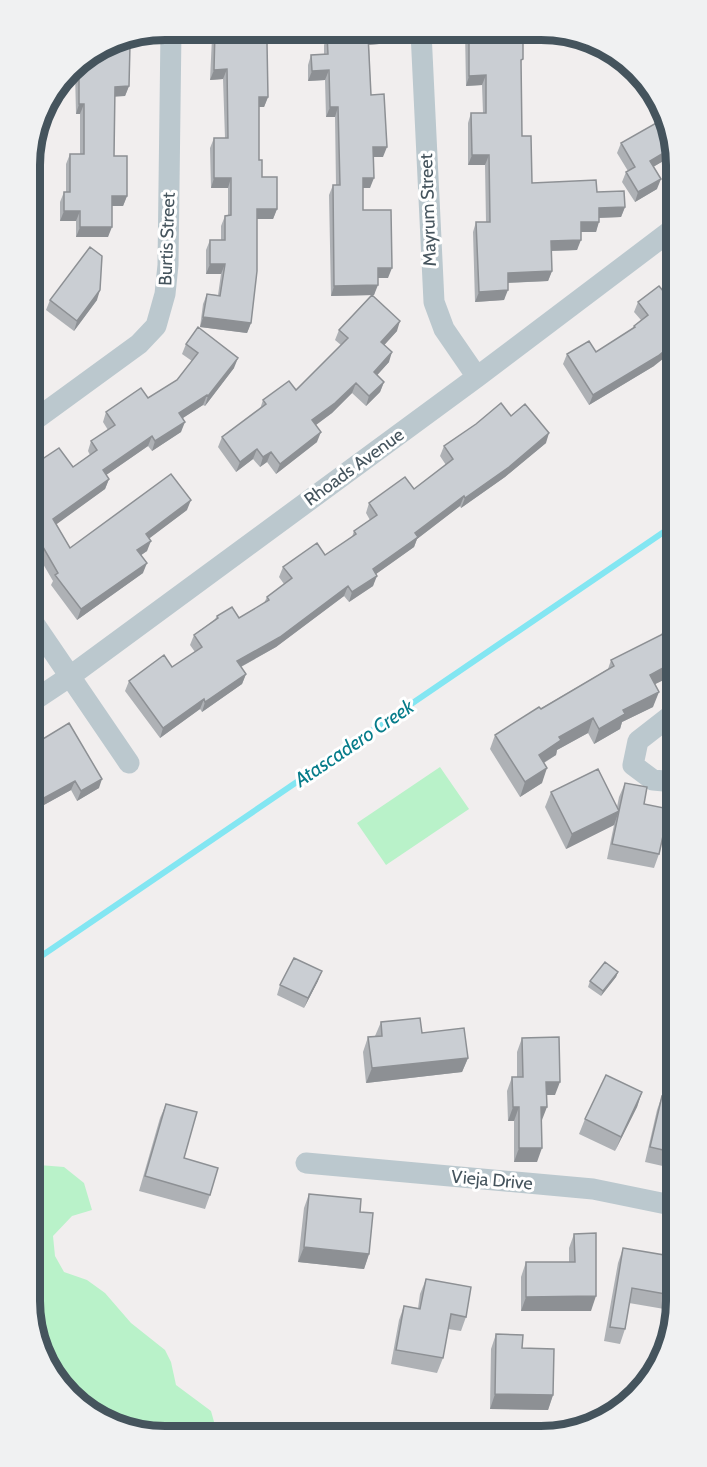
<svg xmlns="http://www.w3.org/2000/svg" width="707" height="1467" viewBox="0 0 707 1467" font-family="Cabin,sans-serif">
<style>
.green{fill:#b9f2c9}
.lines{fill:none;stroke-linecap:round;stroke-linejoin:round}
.stream{stroke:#83e6f2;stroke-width:6}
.street{stroke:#bbc8ce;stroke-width:21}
.wall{fill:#aeb1b5}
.shaded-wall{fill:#8d9094}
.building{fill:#caced3;stroke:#8d9094;stroke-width:1.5}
.labels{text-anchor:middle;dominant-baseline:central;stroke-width:6;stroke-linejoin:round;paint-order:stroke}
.street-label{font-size:18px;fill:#45545d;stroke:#fff}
.water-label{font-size:20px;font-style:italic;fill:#067c8a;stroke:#fff}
.rim{fill:none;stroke:#45545d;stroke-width:8}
</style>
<rect width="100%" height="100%" fill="#f1eeee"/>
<path class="green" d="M440,767L469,809L386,865L357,823Z
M39,1165L64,1167L84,1183L92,1210L72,1216L53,1236L55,1256L64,1272L87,1280L105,1293L131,1323L165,1350L171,1362L176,1385L211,1411L216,1429L260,1434H140L76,1403L35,1337L34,1166Z"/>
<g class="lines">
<path class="stream" d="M34,961L674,525"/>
<path class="street" d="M421,32L434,302L444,329L477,377
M32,422L139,344L156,326L165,294L168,265L171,30
M33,622L129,763
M33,701L69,677L477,377L673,229
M674,713L638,741L633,765L653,780L675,782
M306,1163L593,1189L676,1206"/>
</g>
<path class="wall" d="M214,30L267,49L268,97L264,107H259V160L262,177L277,209L273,219H257L251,323L247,333L200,327L203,304L207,294L218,295L221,274H206V250L210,240H221V226L225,216H228V188H211L210,148L214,138H225L223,79L210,80L212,37Z
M331,31H382V34L379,44L369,45L371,95L383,157H373L370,188H363V210L388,278H378L374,295H372L397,331L384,345L389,362L377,375L384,382L380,392L366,406L352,393L332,413L316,425L317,442L276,474L267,462L260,467L253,459L236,472L218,447L222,437L260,409L263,400L296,390L341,345L335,340L339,330L371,295L331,296L329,195L333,185H336L335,117H326L325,80L308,81V65L311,55L324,54V45L327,35L331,34Z
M465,32H523L521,66L522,136L532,183L597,192L625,207L621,217L599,218L596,232H581L577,250L551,251L552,271L548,281L508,283L504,300L475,302L473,232L476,222H486L485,165H468V123L471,113H483L482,85L466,86Z
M115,45L129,86L125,96H115L114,156L127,196L123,206H112L108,237H76V221H60V202L64,192H66V164L70,154H80V114H76L75,72H72V69L76,64Z
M672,130V156L653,167L657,189L635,202L622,182L626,172L628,171L617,153L621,143Z
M659,286L654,366L589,405L563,364L567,354L596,352L633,329L634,326L641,320L634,312L638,302Z
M50,300H97L74,331L46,310Z
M186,344L234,368L205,406L203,405L183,418L181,432L152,451L148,446L106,475L109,479L105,489L56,524L70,548L187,510L149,538L147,551L141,555L143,573L77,620L51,585L53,581L32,545V466L73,467L90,455L88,451L91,441L108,430L103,422L106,412L148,398L177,380L192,361L182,354Z
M511,416L546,443L505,477L461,508L460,506L417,539L414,547L376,574L373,586L349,602L344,596L276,647L241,667L246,674L242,684L202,712L200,709L160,738L125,691L129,681L172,667L195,652L190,645L194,635L215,619L217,616L239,618L264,603L267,597L284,584L279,577L283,567L325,555L352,537L354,531L370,520L366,513L369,503L414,489L446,465L440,456L444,446Z
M674,622V673L655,684L653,707L622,722L620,729L594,744L588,733L557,750L556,755L544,763L542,783L520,797L490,749L495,735L608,669L611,660L661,635L663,630Z
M33,745L99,788L77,801L71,790L33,811Z
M625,783L644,804L659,854L654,868L607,859L614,825L566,849L545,807L551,792L617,807L619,797Z
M618,972L616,977L601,996L588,987L590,981Z
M318,981L304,1008L277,995L280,985Z
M381,1022L422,1033L468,1058L462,1072L366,1083L363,1052L368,1037L375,1036Z
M522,1038L555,1095H547L541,1120L537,1162H514V1121H508L507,1091L512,1077H517V1052Z
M642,1092L637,1107L615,1151L579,1134L585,1119Z
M662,1096L676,1099V1169L645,1162L657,1110Z
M166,1104L184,1158L210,1195L205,1209L139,1191L160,1118Z
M309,1194L360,1212L369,1254L364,1269L298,1262L304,1208Z
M574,1234L591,1311H521V1277L526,1262H569V1248Z
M623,1248L676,1257V1311L629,1303L625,1329L620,1344L604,1341L618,1263Z
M426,1279L466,1317L461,1331L448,1329L443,1358L437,1373L391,1364L399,1320L404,1306L418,1308L420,1294Z
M496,1334L522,1348L553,1395L548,1410L490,1409L491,1349Z"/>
<path class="shaded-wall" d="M382,34L379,44L365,45L368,35Z
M78,62L75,72H72L75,66Z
M227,69L223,79L210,80L214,70Z
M329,70L325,80L308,81L312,71Z
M486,75L482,85L466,86L469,76Z
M129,86L125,96L111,97L115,87Z
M259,97H268L264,107H255Z
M79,104H84L80,114H76Z
M330,107H338L335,117H326Z
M373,147H387L383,157H369Z
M672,148V156L646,171L650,161Z
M472,155H489L485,165H468Z
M214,178H231L228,188H211Z
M363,178H374L370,188H359Z
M661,179L657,189L635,202L638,192Z
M112,196H127L123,206H108Z
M625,207L621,217L595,218L599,208Z
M257,209H277L273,219H253Z
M64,211H80L76,221H60Z
M581,222H599L596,232H577Z
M80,227H112L108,237H76Z
M581,240L577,250L547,251L551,241Z
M210,264H225L221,274H206Z
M378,268H392L388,278H374Z
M552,271L548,281L504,283L508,273Z
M378,285L374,295L331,296L334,286Z
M100,290L97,300L74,331L77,321Z
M508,290L504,300L475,302L479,292Z
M203,317L251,323L247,333L200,327Z
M400,321L397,331L378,352L381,342Z
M673,344V351L654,366L589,405L593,395Z
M392,352L389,362L371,382L374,372Z
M238,358L234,368L205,406L208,396Z
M384,382L380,392L366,406L369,396Z
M356,383L352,393L332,413L309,430L312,420Z
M207,395L203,405L175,423L179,413Z
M185,422L181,432L152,451L155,441Z
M321,432L317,442L276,474L280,464Z
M549,433L546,443L505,477L461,508L465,498Z
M152,436L148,446L99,480L103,470Z
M257,449L253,459L236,472L240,462Z
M271,452L267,462L260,467L263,457Z
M109,479L105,489L50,529L53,519Z
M464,496L460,506L417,539L414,547L369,579L373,569L415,533Z
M191,500L187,510L142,544L146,534Z
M151,541L147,551L134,560L137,550Z
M147,563L143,573L77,620L81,609Z
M377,576L373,586L349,602L352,592Z
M348,586L344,596L276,647L233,671L237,661Z
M674,662V673L668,678L645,689L650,675Z
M246,674L242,684L202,712L205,702Z
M659,692L653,707L622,722L620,729L594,744L599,729L623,710Z
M204,699L200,709L160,738L163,728Z
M593,718L588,733L557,750L556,755L533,769L539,755L559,737Z
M547,768L542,783L520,797L525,782Z
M102,779L99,788L77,801L81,791Z
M75,781L71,790L33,811V804Z
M619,811L614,825L566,849L572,834Z
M322,971L318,981L304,1008L308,998Z
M618,972L616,977L601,996L603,991Z
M468,1058L462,1072L366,1083L372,1068Z
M546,1082H560L555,1095H541Z
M642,1092L637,1107L615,1151L621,1137Z
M513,1107H519L514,1121H508Z
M541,1107H547L542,1120H536Z
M519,1148H542L537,1162H514Z
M304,1247L369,1254L364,1269L298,1262Z
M596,1296L591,1311H521L526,1297Z
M495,1394L553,1395L548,1410L490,1409Z"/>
<path class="building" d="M215,30L269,31V43H267L268,97H259V160H262V177H277V209H257V271L251,323L203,317L207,294L220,296L225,264H210V240H225V216L231,215V178H214V138H228L227,69L214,70Z
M335,31H382V34L368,35L371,95L384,94L387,147H373L374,178H363V210H391L392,268H378V285L334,286L333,185H340L338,107H330L329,70L312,71L311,55L328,54L327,35L335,34Z
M469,32H523V59L521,60L522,136H531L532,183L596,180L597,192L624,191L625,207L599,208V222H581V240L551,241L552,271L508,273V290L479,292L476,222H490L489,155H472L471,113H486V75L469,76Z
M114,40H115V45H130L129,86L115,87L114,156H127V196H112V227H80V211H64V192H70V154H84V104H79V62Z
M665,118L672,130V148L650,161L661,179L638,192L626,172L635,167L621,143Z
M90,247L102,256L100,290L77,321L50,300Z
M659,286L673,303V344L658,356L593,395L567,354L589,341L596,352L635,327L634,326L648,315L638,302Z
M372,295L400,321L381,342L392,352L374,372L384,382L369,396L356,383L335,403L312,420L321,432L280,464L271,452L263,457L257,449L240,462L222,437L266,404L263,400L289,381L296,390L348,338L339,330Z
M198,327L238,358L208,396L207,395L179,413L185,422L155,441L152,436L103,470L109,479L53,519L70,548L171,474L191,500L146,534L151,541L137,550L147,563L81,609L55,575L58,573L32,528V466L59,448L73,467L97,450L91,441L115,425L106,412L141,388L148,398L177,380L198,353L186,344Z
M32,342H34V369H32Z
M501,403L511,416L525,404L549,433L509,467L465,498L464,496L415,533L418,537L373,569L377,576L352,592L348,586L280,637L237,661L246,674L205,702L204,699L163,728L129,681L164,655L172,667L202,647L194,635L218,618L217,616L232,607L239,618L269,600L267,597L292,578L283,567L317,543L325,555L356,534L354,531L377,515L369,503L405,477L414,489L453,459L444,446L476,424Z
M674,622V662L650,675L659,692L623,710L625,714L599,729L593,718L559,737L561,740L539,755L547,768L525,782L495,735L539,707L541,709L614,666L611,660L665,633L663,630Z
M69,723L102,779L81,791L75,781L33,804V745Z
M598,769L619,811L625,783L647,787L644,804L669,809L659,854L612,844L619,811L572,834L551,792Z
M294,958L322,971L308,998L280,985Z
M605,962L618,972L603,991L590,981Z
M420,1018L422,1033L464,1028L468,1058L372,1068L368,1037L382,1036L381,1022Z
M559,1037L560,1082H546L547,1107H541L542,1148H519V1107H513L512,1077H523L522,1038Z
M606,1075L642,1092L621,1137L585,1119Z
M662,1096L676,1099V1153L650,1147Z
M166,1104L197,1112L184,1158L218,1168L210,1195L145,1176Z
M309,1194L361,1199L360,1212L373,1213L369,1254L304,1247Z
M596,1233V1296L526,1297V1262H575L574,1234Z
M623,1248L676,1257L677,1296L632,1288L625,1329L610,1327Z
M426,1279L471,1287L466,1317L451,1314L443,1358L396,1350L404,1306L420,1309Z
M496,1334L523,1335L522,1348L554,1349L553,1395L495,1394Z"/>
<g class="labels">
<g class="street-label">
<text transform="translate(428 210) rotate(-92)">Mayrum Street</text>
<text transform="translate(167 239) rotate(-88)">Burtis Street</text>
<text transform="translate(354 467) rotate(-36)">Rhoads Avenue</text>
<text transform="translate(492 1180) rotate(5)">Vieja Drive</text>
</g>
<g class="water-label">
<text transform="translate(354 743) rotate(-34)">Atascadero Creek</text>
</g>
</g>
<path d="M0 0H707V1467H0ZM165 40H541A125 125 0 0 1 666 165V1301A125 125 0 0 1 541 1426H165A125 125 0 0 1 40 1301V165A125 125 0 0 1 165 40Z" fill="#f0f1f2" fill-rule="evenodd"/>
<path class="rim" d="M165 40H541A125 125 0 0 1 666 165V1301A125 125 0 0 1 541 1426H165A125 125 0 0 1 40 1301V165A125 125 0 0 1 165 40Z"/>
</svg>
